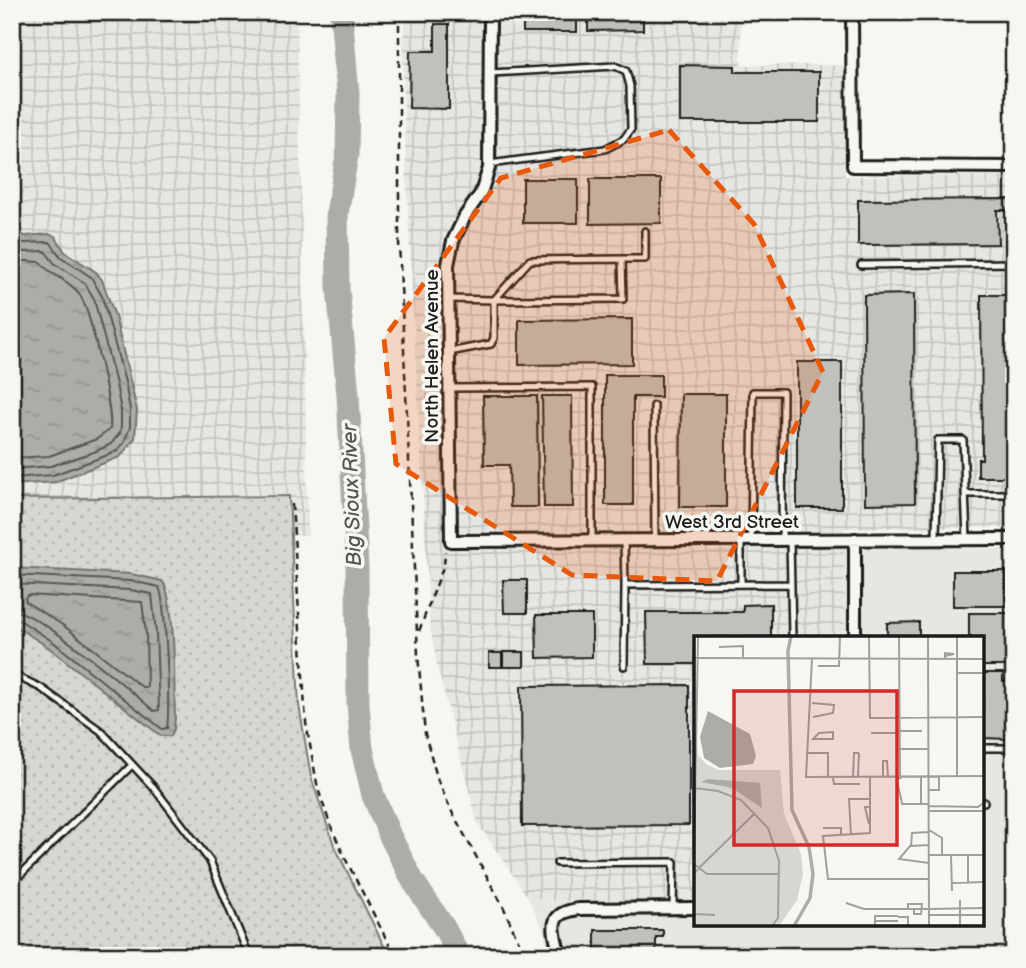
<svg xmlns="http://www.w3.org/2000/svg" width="1026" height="968" viewBox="0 0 1026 968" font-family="'Balsamiq Sans',sans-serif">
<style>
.built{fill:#e6e6e2}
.industrial{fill:url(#industrial-grid)}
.park{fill:url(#park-dots);stroke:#797977;stroke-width:2}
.water{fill:url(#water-ripples);stroke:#727271;stroke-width:2}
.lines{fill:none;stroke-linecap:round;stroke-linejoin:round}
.shore{stroke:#565654;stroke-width:2}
.river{stroke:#acaca9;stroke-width:23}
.building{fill:#c0c0bd;stroke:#1c1c1c;stroke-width:2}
.lane-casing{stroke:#1c1c1c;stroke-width:10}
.street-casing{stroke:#1c1c1c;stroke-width:16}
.path{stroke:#1c1c1c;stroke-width:2.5;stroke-dasharray:7 5;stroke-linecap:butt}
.lane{stroke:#f6f6f2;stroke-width:5}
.street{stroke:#f6f6f2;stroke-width:10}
.marked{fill:#e8590c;fill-opacity:0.2;stroke:#e8590c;stroke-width:5;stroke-dasharray:14 9;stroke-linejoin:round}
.labels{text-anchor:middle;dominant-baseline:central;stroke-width:7;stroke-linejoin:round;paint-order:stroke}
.street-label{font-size:19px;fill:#1c1c1c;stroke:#f6f6f2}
.water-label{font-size:21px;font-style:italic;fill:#565654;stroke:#f6f6f2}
.inset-river{fill:none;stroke:#acaca9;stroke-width:3.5}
.inset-road{fill:none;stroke:#9f9f9c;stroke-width:2}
.view{fill:#d62828;fill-opacity:0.15;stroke:#d62828;stroke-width:3.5}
.inset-edge{fill:none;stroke:#1c1c1c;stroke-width:3.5}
</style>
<defs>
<pattern id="industrial-grid" width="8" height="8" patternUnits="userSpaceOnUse" patternTransform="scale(1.75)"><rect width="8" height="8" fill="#e6e6e2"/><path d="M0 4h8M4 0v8" fill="none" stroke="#c5c5c1"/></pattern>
<pattern id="park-dots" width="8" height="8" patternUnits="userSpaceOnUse" patternTransform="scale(1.75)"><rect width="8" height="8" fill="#d6d6d2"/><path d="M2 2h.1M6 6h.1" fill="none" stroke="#b7b7b4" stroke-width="1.8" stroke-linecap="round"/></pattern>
<pattern id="water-ripples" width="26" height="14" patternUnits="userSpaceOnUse" patternTransform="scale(1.75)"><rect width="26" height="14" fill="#acaca9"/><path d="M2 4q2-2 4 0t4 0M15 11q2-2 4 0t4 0" fill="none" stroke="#939391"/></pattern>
</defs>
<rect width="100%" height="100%" fill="#f6f6f2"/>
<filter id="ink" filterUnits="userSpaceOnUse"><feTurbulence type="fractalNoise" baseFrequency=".0143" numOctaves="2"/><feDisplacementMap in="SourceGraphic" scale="14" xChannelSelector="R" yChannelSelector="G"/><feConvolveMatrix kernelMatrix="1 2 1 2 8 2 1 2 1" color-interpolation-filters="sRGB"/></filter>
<g filter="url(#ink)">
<path class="built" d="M844,547L1014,549V956H549L544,932L527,896L554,901L695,899V924H982V637H845Z"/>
<path class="industrial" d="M12,12H297L308,536L12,537Z
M404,12H741V65H844L845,176H1014V528H844L845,637H695V899L554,901L527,896L477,822L438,670L430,627L409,234L403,92Z"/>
<path class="park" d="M289,496L299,705L311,777L334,845L389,956H12V499Z"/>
<path class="water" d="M12,234L26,236L48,234L55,236L65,252L96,272L102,280L115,316L137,410L135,438L120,457L55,482L12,485Z
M12,568L131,574L162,581C176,597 174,691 175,717L174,729L171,736H161L48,647L12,624Z"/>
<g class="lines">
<path class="shore" d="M12,241L25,243L50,242L61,257L91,277L102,296L125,382L130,410V427L124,443L116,451L105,456L53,475L12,478
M12,250L25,252L45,251L55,264L85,283L94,299L116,384L121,411V426L120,433L111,444L94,452L51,466L12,469
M12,260L40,262C50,275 67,279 78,292C90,306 113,410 110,429L97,439L49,456L12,458
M12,575L131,581L159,587C166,602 170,709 167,728L162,729L52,641L18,619L12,618
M12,584L130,590L152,594L156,633L159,710L154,711C130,690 38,611 12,610
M28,595L142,602L146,634L147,687H142L64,626L26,602L25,598Z"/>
<path class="river" d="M341,12L348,94L347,155L337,214L338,288L348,395L357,568L358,704L362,749L373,795L390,836L413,881L445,929L459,956"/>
</g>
<path class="building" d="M523,12H577V32H523Z
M588,12H643V30L588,31Z
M435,24H449V109L409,108L410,51H435Z
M680,65L735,66V72H819V122H680Z
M523,179H578V223H523Z
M590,179H661V223L590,224Z
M1011,199L1012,210H997L998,244L858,245V200Z
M914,294L915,503L865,504L864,295Z
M981,295H1014V477H978V459H982Z
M632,319V364L519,365V320Z
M797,362H842V508H797Z
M605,375H661V397H633V505H605Z
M681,394H726V507H680Z
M483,396H537L538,507H510L509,465H484Z
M542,396H572L573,507H544Z
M953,571H1006V606H953Z
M503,580H527V613H504Z
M771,604V637H695V664H647L646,612H743V605Z
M969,613H1009V666H982V637H969Z
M536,615H592V657L537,658Z
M919,622V637H887V623Z
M503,652H524V667H503Z
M489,653H502V667H489Z
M983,673H1003V681H1014V699H1009V739L982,738Z
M689,685V825L522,826L521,686Z
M595,930H663V937H656V956H595Z"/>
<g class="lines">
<defs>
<path id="lane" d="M489,164L605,149L624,139L631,129L630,86L626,71L615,66L490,73
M622,259L623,299L494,300L530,260Z
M622,259H645V231
M861,265L1014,263
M448,299L494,300V338L491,344L449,352
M450,388L592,387V539
M654,406L655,540
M965,494H1014
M741,539V584
M751,539L753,392H783L782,539
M790,539L792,637
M936,539L938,440H963L967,539
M624,541L625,585L791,584
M624,666L625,585
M12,674L41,688L101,731L154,788L210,861L249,956
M982,748H1014
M982,802H984
M557,863L674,862L673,908
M12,883L132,765"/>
<path id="street" d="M490,12L489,168L481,193L465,216L453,241L448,265L451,541L1014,539
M852,12L853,166L1014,167
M855,539V637
M560,956C554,930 545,913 579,909L695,908"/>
</defs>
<use href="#lane" class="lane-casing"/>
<use href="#street" class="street-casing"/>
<path class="path" d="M399,12V242L418,655L425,734L438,781L452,812L503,906L525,956
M292,504L306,723L318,789L330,824L344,856L395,956
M419,631L444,565L445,551"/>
<use href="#lane" class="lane"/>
<use href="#street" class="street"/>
</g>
</g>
<path class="marked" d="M669,130L754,224L823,372L717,581L572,575L396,464L384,338L501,178Z"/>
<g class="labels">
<g class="street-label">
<text transform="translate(432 356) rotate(-90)">North Helen Avenue</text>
<text x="732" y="522">West 3rd Street</text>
</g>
<g class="water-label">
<text transform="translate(352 495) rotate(-92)">Big Sioux River</text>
</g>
</g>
<g transform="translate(694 636)">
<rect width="290" height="290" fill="#f6f6f2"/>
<path d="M0,59L4,119L12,128L25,134H86L90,178L107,218L109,238L103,264L85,290H0Z" fill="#d6d6d2"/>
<path d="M14,75L56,98L62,120L59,128L26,132L10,122L6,101ZM14,143L66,147L68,172L38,152L7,146Z" fill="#acaca9"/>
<path class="inset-river" d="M97,0L94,15L98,174L115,211L119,238L116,262L100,290"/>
<path class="inset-road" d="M4,0L0,228L13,238H85M175,0L176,82L291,81M205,0L206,141M234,0L235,290M263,0V141M25,11L49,10V21M251,20L260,18L251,17V23M0,22L291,23M118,23L112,141L291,140M124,30H145L146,0M263,37H291M118,67L140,69L139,77L119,81M205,95H228M139,96V103H119L125,97ZM177,97H205M206,113H234M112,117H134V141M164,140L165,117M159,141L160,117H165M176,141V197L129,200L134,243H235M189,141V125H193L194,141M208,141L203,144L208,168H235M227,141V168M139,142L140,148H166M0,152L24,155L47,164L74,192L85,225L84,282L78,290M235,154H245V141M235,170L284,171L291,166M235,175H291M175,188L171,171H176M129,192H147V199M235,194L248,202V219M157,199L155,163H175M235,209L216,210L205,223L235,227M217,210L218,197L235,196M235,219H291M257,219L258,255M274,219V246M0,237L61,177M258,247L291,246M266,264V290M152,267L170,273H235M214,272V268H228L227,278H220V273M235,273L291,272M0,278L21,279M235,279H291M181,285H204M181,290V280H204M203,290H214V281H204"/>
<path class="view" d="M40,55H203V209H40Z"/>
<rect width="290" height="290" class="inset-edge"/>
</g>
<rect width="1026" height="968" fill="none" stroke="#f6f6f2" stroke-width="42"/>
<rect x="21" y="21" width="984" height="926" fill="none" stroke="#1c1c1c" stroke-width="2.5" filter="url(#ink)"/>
</svg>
